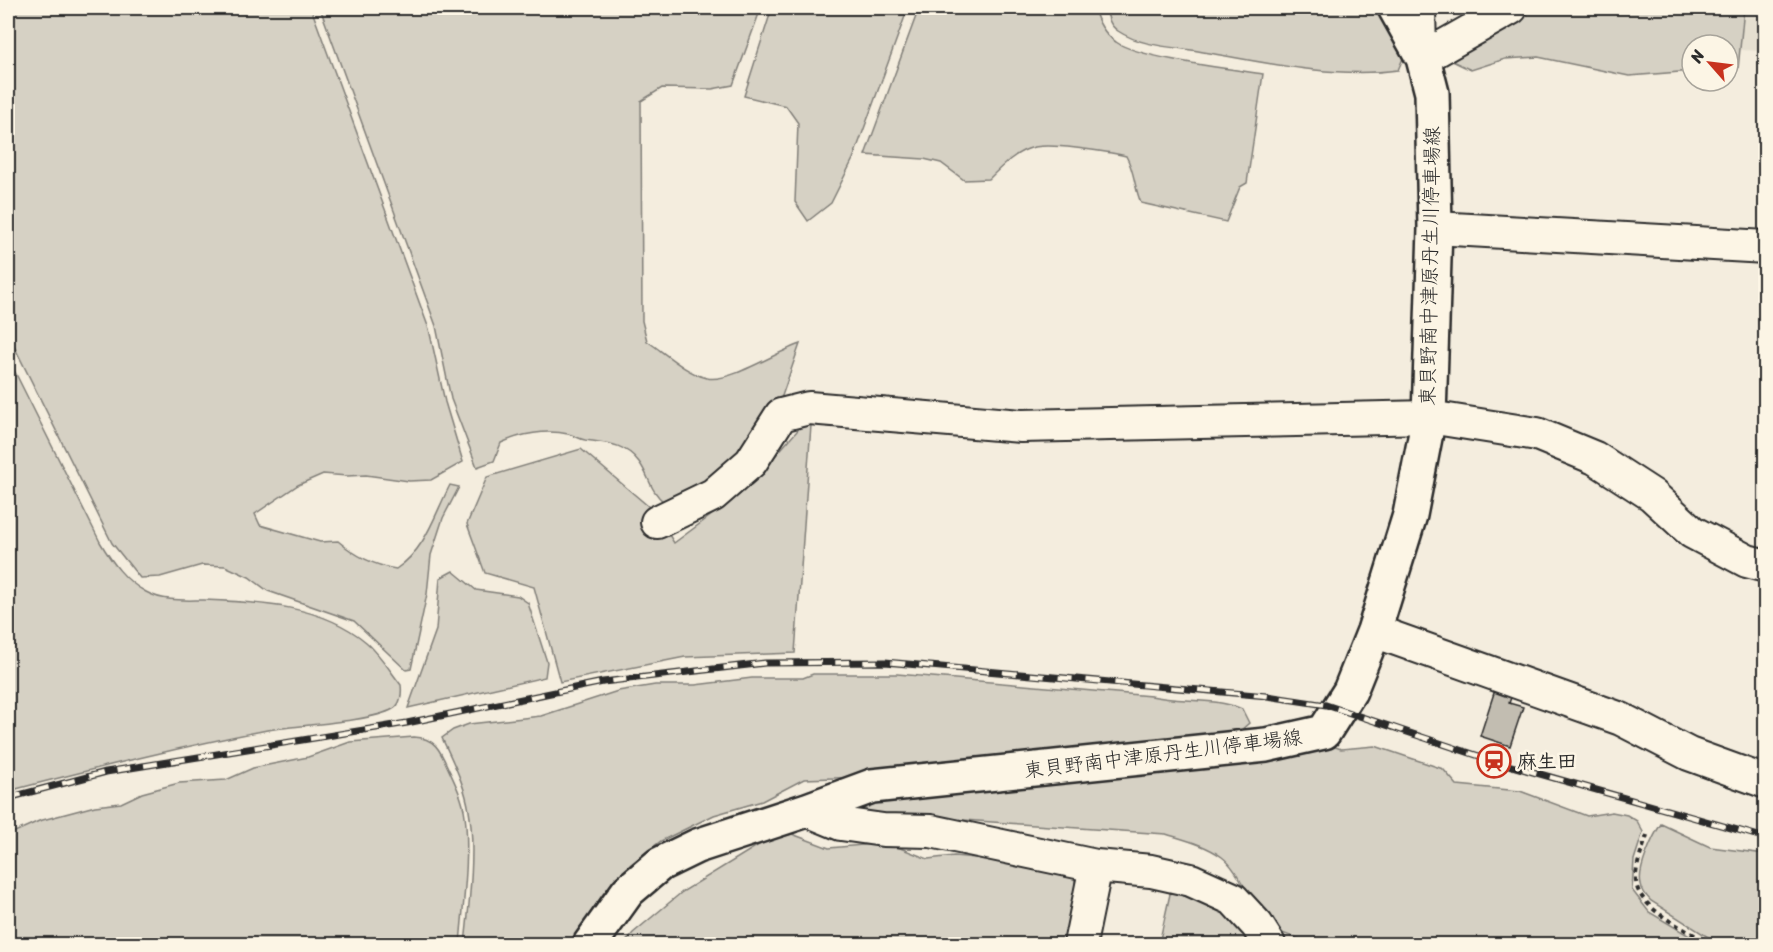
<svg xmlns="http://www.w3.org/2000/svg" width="1773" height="952" viewBox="0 0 1773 952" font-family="Sriracha,'Klee One',sans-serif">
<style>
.built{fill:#e5dfd0}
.green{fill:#d6d1c4;stroke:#807e78;stroke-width:1.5}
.building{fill:#c2bdb1;stroke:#2b2b2b;stroke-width:1.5}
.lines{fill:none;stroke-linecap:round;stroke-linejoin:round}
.street-casing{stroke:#2b2b2b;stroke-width:36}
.secondary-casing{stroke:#2b2b2b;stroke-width:38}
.path{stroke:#2b2b2b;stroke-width:4;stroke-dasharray:4.5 4.5;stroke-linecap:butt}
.street{stroke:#fcf5e5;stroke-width:32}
.secondary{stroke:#fcf5e5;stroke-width:33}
.rail-casing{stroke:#2b2b2b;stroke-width:7}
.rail{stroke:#fcf5e5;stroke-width:4.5;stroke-dasharray:14;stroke-linecap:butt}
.labels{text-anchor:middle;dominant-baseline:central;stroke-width:5;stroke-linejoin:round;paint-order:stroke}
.street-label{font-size:20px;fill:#2b2b2b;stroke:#fcf5e5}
.poi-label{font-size:20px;font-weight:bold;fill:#2b2b2b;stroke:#fcf5e5;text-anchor:start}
</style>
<rect width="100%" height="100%" fill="#f4edde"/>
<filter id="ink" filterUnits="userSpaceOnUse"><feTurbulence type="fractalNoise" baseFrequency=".0167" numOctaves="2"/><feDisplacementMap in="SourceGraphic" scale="12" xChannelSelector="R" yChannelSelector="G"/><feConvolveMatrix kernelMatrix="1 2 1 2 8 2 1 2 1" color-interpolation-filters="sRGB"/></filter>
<g filter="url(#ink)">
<path class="built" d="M1744,8H1765V51L1740,50Z"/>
<path class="green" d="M8,8H311L429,329L445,402L463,462L431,480L409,481L366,475L347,476L323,474L298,485L255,514L260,525L320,542L338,541C356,556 373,565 396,569C426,549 434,516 450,485L459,487L443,518L431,555L427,594L411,669L406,670L354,621L268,591L249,577L225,566L202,565L160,577L140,578L112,543L8,334Z
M320,8H761L733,85L712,89L662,88L641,101L642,321L647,341C665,353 686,373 707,378C730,383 776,352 800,344L782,396L765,424L703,490L665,503C649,490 650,477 639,462C625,443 606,443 585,440C579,439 574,435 568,434C547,429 520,434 501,443L494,461L477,467L451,399L436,326Z
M772,8H908L853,159L831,203L808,221L795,202L798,123L786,106L744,96Z
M919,8H1094C1097,21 1105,35 1116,42C1138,58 1231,69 1263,74L1247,183L1240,187L1226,222L1141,203C1134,187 1135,172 1126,156C1110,152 1093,150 1076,148C1029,143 1022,146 989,179L964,180L941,163L924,159L865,155Z
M1106,8H1382L1404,56L1398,70C1334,79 1261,62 1198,51C1172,47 1140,46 1118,31C1109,25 1108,17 1106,8Z
M1535,8H1744L1738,69L1728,70V45H1692V71L1629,76L1538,57L1505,59L1471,70L1452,61L1458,50Z
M8,358L100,542C112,562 125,581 146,592C164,602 185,600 204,600C259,602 322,605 366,642C379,653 390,671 401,685C402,693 401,705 393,709C371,722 296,725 267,730C179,747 94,769 8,791Z
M804,423L811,425L795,653L685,657L560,682L534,587L485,573L467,524L487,477L581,449L655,512L674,543L744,491Z
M453,571L476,590L518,596L528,603L547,662L545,677L408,708L436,630L440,578Z
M813,674H897L1151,696C1181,703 1214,697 1242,709L1249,723L1241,730L1218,736L864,777L804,779L762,801L714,815L661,841L631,864L603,894L570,944H465C469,906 476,848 469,811C465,785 453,762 442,738L453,730L469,724L541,716L618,691L655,685H695L752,678H803Z
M414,737C435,738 440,750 448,768C455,783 463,799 465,816C470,854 463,905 460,944H8V835L39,821L95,806L121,803L142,793L179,783L226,780L253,768L308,757L350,742Z
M1327,744L1341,749L1375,746L1443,769L1457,785L1520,791L1587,816L1612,812L1627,815L1637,821L1643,832L1634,860L1632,890L1649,912L1703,944H1312C1303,939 1278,933 1274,929C1253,912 1241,871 1222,857C1206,845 1185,840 1166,834L847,812L854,805Z
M1661,824L1710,847L1765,854V944H1719L1651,901C1646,896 1642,891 1641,884C1637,870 1653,836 1661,824Z
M792,834L829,848L874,844L895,846L928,859L954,856L1043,864L1075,872V904L1067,944H624L633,933L682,892L765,841Z
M1177,862L1195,868L1253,944H1159Z"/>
<path class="building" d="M1495,690L1512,695L1509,703L1523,707L1510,746L1480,736Z"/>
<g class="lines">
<defs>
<path id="street" d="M1419,8L1420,51
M1423,58L1511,8
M1435,228L1766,247
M657,522L713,495L751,462L781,415L809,408L1021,426L1429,417L1537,434L1595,458L1652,495L1692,532L1747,561L1766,566
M1374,631L1621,719L1689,754L1766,782
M807,810L841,824L883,830L931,831L1096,866L1080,944
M1096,866L1151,871L1191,880L1233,899L1257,925L1269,944"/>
<path id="secondary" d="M590,944L628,891L660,864L697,846L807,810L872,786L1266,745L1324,732L1350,691L1374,631L1410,515L1429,417L1435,228L1432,93L1423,58L1395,8"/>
</defs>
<use href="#street" class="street-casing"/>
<use href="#secondary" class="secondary-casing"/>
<path class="path" d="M1647,835C1643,849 1635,866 1636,881C1637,909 1690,932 1712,944"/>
<use href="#street" class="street"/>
<use href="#secondary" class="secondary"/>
<defs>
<path id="rail" d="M8,798L106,772L407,723L603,682L765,663L885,662L1267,696L1326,705L1494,761L1766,838"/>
</defs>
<use href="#rail" class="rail-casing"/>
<use href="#rail" class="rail"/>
</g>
</g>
<defs>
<symbol id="station-ring" viewBox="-11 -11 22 22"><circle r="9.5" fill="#fcf5e5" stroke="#c8321e" stroke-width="1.5"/><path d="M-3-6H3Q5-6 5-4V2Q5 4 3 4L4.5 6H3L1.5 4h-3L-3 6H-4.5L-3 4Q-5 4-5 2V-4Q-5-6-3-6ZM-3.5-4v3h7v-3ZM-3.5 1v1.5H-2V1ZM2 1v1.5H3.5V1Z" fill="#c8321e"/></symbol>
</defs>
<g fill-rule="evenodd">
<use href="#station-ring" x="1475" y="742" width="38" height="38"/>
</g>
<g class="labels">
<g class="street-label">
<text transform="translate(1430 266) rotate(-89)">東貝野南中津原丹生川停車場線</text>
<text transform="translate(1163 754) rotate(-7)">東貝野南中津原丹生川停車場線</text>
</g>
<g class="poi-label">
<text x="1517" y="761">麻生田</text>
</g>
</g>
<rect width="1773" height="952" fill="none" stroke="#fcf5e5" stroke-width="30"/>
<rect x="15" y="15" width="1743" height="922" fill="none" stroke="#2b2b2b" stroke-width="2" filter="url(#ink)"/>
<g transform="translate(1710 63) rotate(298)"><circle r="28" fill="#fcf5e5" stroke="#a8a49b" stroke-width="1.5"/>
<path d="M0-4.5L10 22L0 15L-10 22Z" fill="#c8321e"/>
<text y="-9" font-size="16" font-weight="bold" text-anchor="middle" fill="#2b2b2b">N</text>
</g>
</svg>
